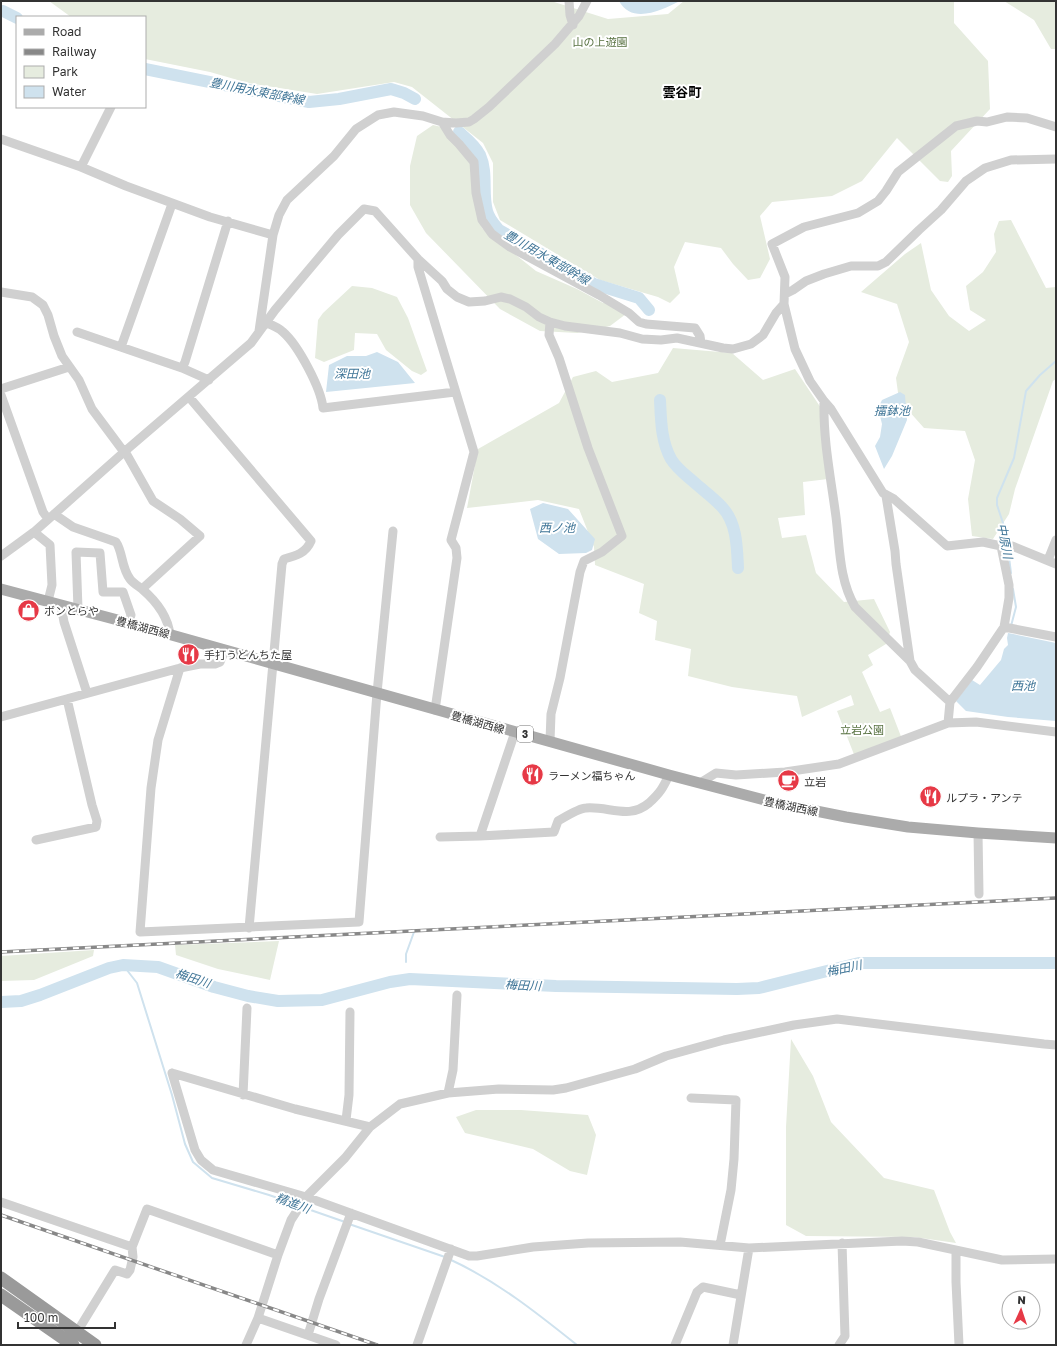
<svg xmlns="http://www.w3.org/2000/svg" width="1057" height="1346" viewBox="0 0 1057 1346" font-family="'Golos Text','Noto Sans JP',sans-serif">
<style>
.green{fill:#e6ecdf}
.water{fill:#cfe2ee}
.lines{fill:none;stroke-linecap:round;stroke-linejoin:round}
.stream{stroke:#cfe2ee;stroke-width:2}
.river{stroke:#cfe2ee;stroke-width:12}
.minor{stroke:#d0d0d0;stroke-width:9}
.major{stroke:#ababab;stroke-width:11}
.highway{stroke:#9a9a9a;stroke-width:13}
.rail-casing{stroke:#888;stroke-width:3.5}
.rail{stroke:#fff;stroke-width:2;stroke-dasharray:6;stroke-linecap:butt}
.labels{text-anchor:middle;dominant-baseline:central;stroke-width:4;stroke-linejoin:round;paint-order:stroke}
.shield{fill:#fff;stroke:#707070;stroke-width:1}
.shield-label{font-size:10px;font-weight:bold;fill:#333}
.park-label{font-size:11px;fill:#56703f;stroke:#fff}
.poi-label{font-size:11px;fill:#333;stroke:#fff;text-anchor:start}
.street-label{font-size:11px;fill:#333;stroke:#fff}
.water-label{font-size:12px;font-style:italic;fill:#3f7597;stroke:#fff}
.quarter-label{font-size:13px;font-weight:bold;fill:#000;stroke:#fff}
</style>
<rect width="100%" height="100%" fill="#fff"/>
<path class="green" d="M49,1H551L608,19L668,14L684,1H954V23L988,61L990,109L951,151L952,176L948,182L940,181L897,138L862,181L832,196L772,202L760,216L770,259L760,278L748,280L733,264L721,248L685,242L674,267L680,293L670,303L658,297L600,280L500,220L493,202V163L483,143L412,87L394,82L317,94L248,83L210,72L145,59V17H71Z
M1004,1H1056V49H1051L1034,20Z
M433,125L450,129L479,165L473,197L482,228L536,271L577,289L603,303H614L626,314L610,326L577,333L540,331L500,309L426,233L410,205V166L417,136Z
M1011,220L1046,288L1056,287V379L1053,381L1015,489L1009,514L993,539L972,536L968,499L975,460L965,431L924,428L899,400L896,378L909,342L897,304L861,292L905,254L921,243L931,290L949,316L969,331L986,320L970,310L966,286L983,272L996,252L994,234L999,221Z
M352,286L372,288L397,297L408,318L427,371L421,375L412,371L386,350L377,334L355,333L354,350L324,362L315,358L318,320L323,313Z
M673,348L732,353L763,380L795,369L821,408L828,479L803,482L805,515L778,518L782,538L806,535L816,573L844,602L874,599L890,632L886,644L868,655L873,665L862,672L880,712L890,708L902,739L855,757L837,711L854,705L851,695L802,717L797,696L732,687L688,676L691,649L655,640L657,621L639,613L644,584L595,565L594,547L579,509L538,500L467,508L478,449L559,403L573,377L596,371L612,382L658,373Z
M279,941L270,980L218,969L176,955L175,945Z
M94,950L93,956L34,980L1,981V956Z
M791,1039L813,1076L831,1122L884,1178L934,1190L950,1232L956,1243L914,1237L806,1236L786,1225V1127Z
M476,1110H521L588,1115L596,1135L587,1175L570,1171L533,1149L465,1133L456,1117Z"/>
<path class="water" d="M619,1H680C662,10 632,25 619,1Z
M377,352L398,362L415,383L326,392L329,365L347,356H366Z
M900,392L905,395L907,420L892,456L884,469L875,446L880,437L882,424L878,408L882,400Z
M543,503L568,509L595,539L592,550L586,553L559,554L538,539L530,509Z
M1008,633L1056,643V721L1008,717L966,711L956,701L972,680L980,685L1001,660L1004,649L1008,645L1007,638Z"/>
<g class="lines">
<path class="stream" d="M1007,543L1004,526L997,505V498L1014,458L1026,391L1040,375L1056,361
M1008,549L1011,573
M1011,626L1016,607L1013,589
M406,962V954L414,932
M123,965L137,983L172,1095L185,1144L193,1162L212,1178L269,1195L298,1205
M302,1207L345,1222
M349,1224L445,1257
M449,1259C497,1281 537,1313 577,1345"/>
<path class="river" d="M3,11L17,18
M145,69L309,102L339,99L391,89L404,93L415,99
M459,132C467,139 475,145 480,155C488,173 482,193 487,211C489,219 494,224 499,230L594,284L639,298L649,310
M660,400C661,420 661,441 671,459C677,469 686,475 695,483C704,491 714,498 722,507C737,523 737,547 738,568
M1,1002L21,1001L40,995L109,968L123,965L158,967L214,987L248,996L278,1001L322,1000L390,982L410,979L556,986L737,989L759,988L859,963H1056"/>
<path class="minor" d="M569,1L570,15L573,25
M442,122L450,135L459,144L474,162L476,193L482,220L492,234L510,247L599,295L629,313L639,322L646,324L695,328L700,336L701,343
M1056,127L1027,118L1007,117L987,122L977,121L956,126L898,172L886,191L878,201L858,213L804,227L772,244L785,277L784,304L795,349L810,381L824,401L831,409L883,493L894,499L947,546L983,542L1001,546H1012L1056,564
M1,139L81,167L126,186L210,217L273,235
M81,167L111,107
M418,259V267L474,452L451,540L456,548L457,558L435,710
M1,292L32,297L43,305L48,315L54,336L62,356L79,380L92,409L124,452L127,455L153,501L180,519L200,536L142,589
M785,294L793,290L806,281L824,274L851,266H878L886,262L919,230L941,210L966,181L985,168L1011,160L1056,159
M267,323C272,325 279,328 283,332C298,345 321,388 323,408L455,392
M259,331L273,235L279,215L287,200L334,156L356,129L378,115L394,112L423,116L442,122L456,123L469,122L474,119L489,107L555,44L579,16L587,1
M77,332L182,368L209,380
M121,347L172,204
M182,368L185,362L228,221
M1,389L69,367
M1,395L43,512L48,519
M189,397L311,541C306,553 296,556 284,559L282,564L249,928
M824,401C823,440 831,479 836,517C840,549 839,579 855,607L910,661L915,670L950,702
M886,496L895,551L896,564L910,661
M54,514L73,527L116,542C123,552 121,567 130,579C133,583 138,586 142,589C156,601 168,616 170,635
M34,532L50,545L52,585L48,601
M1,556L34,532L124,452L251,343L275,310L338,235L364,209L375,211L418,259L442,281L447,289L457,297L469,302L485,301L501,297L510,299L526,307L539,317L550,322L565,326L620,333L642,339L661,340L677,338L723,348L733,349L751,344L763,335L776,313L784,304
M1048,560L1056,540
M61,605L64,622L87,693
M78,609L76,552L100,553L103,592H123L131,615L129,623
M1004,627L1056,637
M180,668L158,740L151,788L140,932L359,922L377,693L393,531
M1,717L180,668L200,664H215L220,662L225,650
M948,723L950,702L977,667L1004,627L1009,598V585L1001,546
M515,732L480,836L554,832L558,821C565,817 579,808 586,808C609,806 629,820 649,803C660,793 663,788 669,775
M550,741L551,714L560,678L580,572L584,561L602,552L622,536L588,448L559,358L549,335L550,322
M700,783L716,773L736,775L785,772L839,764L948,723L976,722L1056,732
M978,833L979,894
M440,837L480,836
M36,840L96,827L97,821L92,805L67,699
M172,1073L195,1150L201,1160L213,1170L306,1197L469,1256H477L533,1247L588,1243L680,1242L749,1248L902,1241L918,1242L1002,1260L1056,1259
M172,1073L295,1109L370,1127
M448,1093L453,1070L457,995
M243,1095L247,1008
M691,1098L736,1100L734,1159L731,1190L720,1245
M346,1120L349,1095L350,1012
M1,1202L132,1247
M956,1251V1282L959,1345
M258,1318L336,1345
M77,1332L115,1270L127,1274L130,1270L133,1257L132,1247L147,1209L278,1255L291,1220L306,1197L345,1158L370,1127L400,1104L448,1093L499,1089L553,1090L566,1088L635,1069L666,1056L724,1040L794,1025L837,1019L1044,1044L1056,1045
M308,1335L319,1299L351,1213
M246,1345L258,1318L278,1255
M417,1345L451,1249
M675,1345L697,1292L703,1287L741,1295
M733,1345L749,1248
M839,1345L845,1336L842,1243"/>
<path class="major" d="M1,589L129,623L669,775L776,803L846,817L908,827L978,833L1056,838"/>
<path class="highway" d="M1,1278L95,1345
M1,1295L73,1345"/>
<defs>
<path id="rail" d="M1,952L1056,898
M1,1215L377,1345"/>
</defs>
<use href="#rail" class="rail-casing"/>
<use href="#rail" class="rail"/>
</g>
<defs>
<symbol id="shop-disc" viewBox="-11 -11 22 22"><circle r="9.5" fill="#e63946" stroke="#fff"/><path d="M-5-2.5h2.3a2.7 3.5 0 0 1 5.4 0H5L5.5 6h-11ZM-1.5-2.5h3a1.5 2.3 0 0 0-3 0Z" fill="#fff"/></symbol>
<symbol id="restaurant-disc" viewBox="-11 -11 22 22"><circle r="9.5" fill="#e63946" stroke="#fff"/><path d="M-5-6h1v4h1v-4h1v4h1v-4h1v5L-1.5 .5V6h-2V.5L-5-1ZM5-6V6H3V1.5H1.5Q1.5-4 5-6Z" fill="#fff"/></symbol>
<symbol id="cafe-disc" viewBox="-11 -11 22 22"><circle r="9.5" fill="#e63946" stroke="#fff"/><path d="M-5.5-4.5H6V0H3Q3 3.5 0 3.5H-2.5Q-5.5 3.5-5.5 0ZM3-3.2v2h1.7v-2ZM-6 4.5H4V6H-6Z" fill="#fff"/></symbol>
</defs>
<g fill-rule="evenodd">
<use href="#shop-disc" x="16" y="598" width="25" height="25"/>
<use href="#restaurant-disc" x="176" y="642" width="25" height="25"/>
<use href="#restaurant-disc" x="520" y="762" width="25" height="25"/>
<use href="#cafe-disc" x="776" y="768" width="25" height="25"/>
<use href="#restaurant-disc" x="918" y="784" width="25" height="25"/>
</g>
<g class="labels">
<rect class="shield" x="517" y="726" width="16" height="16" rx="3"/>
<g class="shield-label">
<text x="525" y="734">3</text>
</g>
<g class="park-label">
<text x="600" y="41">山の上遊園</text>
<text x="862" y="729">立岩公園</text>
</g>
<g class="poi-label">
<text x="44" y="610">ボンとらや</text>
<text x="204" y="654">手打うどんちた屋</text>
<text x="548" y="775">ラーメン福ちゃん</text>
<text x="804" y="781">立岩</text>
<text x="946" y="797">ルプラ・アンテ</text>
</g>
<g class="street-label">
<text transform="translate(143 627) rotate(15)">豊橋湖西線</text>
<text transform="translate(478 722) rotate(16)">豊橋湖西線</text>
<text transform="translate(791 806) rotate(12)">豊橋湖西線</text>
</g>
<g class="water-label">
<text transform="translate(257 91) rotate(11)">豊川用水東部幹線</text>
<text transform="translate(547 257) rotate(30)">豊川用水東部幹線</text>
<text x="352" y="373">深田池</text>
<text x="892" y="410">擂鉢池</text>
<text x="557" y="527">西ノ池</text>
<text transform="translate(1005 541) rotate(79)">中原川</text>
<text x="1023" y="685">西池</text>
<text transform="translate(844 968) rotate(-12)">梅田川</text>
<text transform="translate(193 978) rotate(18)">梅田川</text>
<text transform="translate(523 985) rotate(3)">梅田川</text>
<text transform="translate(293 1203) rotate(20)">精進川</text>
</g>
<g class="quarter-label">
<text x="682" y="92">雲谷町</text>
</g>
</g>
<rect width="1057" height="1346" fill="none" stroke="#333333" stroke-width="4"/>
<rect x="16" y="16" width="130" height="92" fill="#ffffff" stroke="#adadad"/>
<rect x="24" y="29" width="20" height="6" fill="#ababab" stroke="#adadad"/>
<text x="52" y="36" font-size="12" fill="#333333">Road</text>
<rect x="24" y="49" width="20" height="6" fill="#888888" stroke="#adadad"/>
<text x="52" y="56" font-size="12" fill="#333333">Railway</text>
<rect x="24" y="66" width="20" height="12" fill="#e6ecdf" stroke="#adadad"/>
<text x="52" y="76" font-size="12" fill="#333333">Park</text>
<rect x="24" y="86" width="20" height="12" fill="#cfe2ee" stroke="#adadad"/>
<text x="52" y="96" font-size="12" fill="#333333">Water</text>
<g transform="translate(1021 1310) rotate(3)"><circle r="19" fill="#ffffff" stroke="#adadad"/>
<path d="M0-3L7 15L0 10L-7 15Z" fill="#e63946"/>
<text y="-6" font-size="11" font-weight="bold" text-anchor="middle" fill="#333333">N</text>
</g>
<path d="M18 1322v6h97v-6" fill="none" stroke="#333333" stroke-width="2"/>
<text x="24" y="1322" font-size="12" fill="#333333" stroke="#ffffff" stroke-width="3" paint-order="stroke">100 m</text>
</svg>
